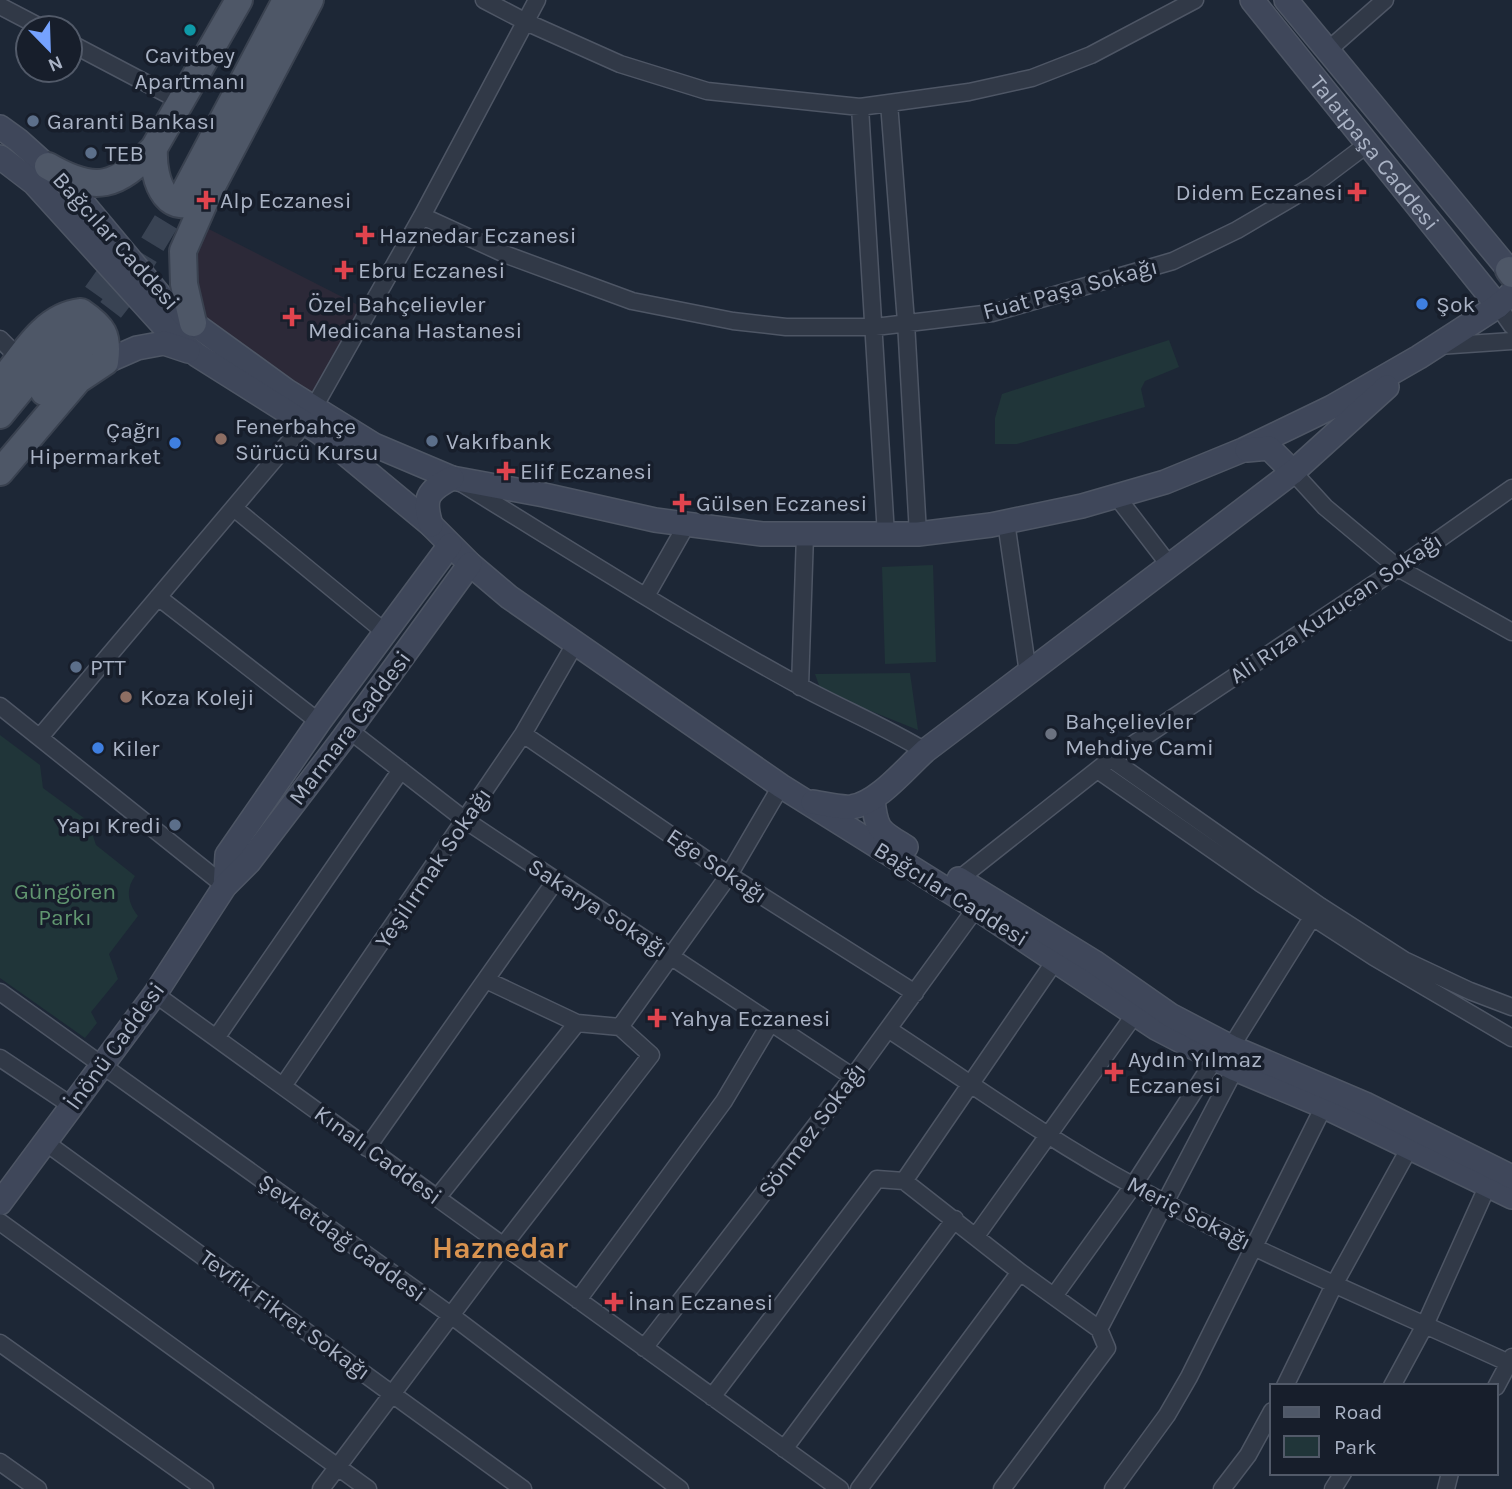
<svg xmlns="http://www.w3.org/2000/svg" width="1512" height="1489" viewBox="0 0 1512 1489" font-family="Karla,sans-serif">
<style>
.medical{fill:#2c2938}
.green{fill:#203539}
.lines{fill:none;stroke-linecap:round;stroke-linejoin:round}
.primary-tunnel{stroke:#394353;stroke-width:26;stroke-dasharray:26 13;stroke-linecap:butt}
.street-casing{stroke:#4e5665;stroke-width:19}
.secondary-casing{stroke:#4e5665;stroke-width:26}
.primary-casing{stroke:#3a4250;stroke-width:30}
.street{stroke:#313947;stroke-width:16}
.secondary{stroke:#3f475a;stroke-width:23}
.primary{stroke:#4e5767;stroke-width:26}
.culture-dot{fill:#0f9aa8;stroke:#171e2b;stroke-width:2.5}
.service-dot{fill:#5c6f8a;stroke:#171e2b;stroke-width:2.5}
.health-dot{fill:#e0444e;stroke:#171e2b;stroke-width:2.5}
.shop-dot{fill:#3f7fe0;stroke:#171e2b;stroke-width:2.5}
.education-dot{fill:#8d6e63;stroke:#171e2b;stroke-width:2.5}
.worship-dot{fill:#6b7280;stroke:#171e2b;stroke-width:2.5}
.labels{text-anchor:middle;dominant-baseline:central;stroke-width:7;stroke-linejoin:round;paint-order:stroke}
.poi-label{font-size:23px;fill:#aab3c5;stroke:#171e2b;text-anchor:start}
.street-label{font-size:23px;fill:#aab3c5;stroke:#171e2b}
.park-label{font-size:23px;fill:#619670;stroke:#171e2b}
.district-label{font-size:30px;font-weight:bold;fill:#da9450;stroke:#171e2b}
</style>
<rect width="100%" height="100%" fill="#1d2736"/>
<path class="medical" d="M197,223L364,308L317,398L216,331L204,317L195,283Z"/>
<path class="green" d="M1169,340L1179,367L1145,381L1141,389L1145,407L1017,444H995V418L1002,394Z
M933,565L936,662L885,664L882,567Z
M910,673L918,730L821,691L815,674Z
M0,735L40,765L43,788L88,821L96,845L135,876C125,890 128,903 138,916L109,954L118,979L91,1012L97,1023L85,1038L0,978Z"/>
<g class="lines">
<path class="primary-tunnel" d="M73,326L126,252
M87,341L119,299L186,189"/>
<defs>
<path id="street" d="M484,0L526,22L620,64L707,91L860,107L969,92L1032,78L1091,55L1195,0
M0,6L42,28
M70,43L182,102
M1327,51L1385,0
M889,103L906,322L918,534
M860,107L886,535
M422,216L507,255L632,301L733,321L786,327H875L992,313L1173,261L1237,230L1312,186L1369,143
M1498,306L1512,326
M0,339L20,359
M1438,346L1512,341
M313,409L422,216L537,0
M1293,472L1325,507L1398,568L1512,632
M461,483C572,551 683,622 798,685C840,708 884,726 925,751
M1117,497L1170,566
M234,508L386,633
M1006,522L1028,673
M646,596L687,524
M158,597L319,722
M800,687L805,534
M0,706L225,886
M349,730L465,820L853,1077
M523,734L729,875L915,993
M40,737L306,422
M1111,759L1320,906L1404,960L1470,991L1512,1007
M1099,771L1260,883L1374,957L1512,1038
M959,879L1111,759L1398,568L1512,488
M486,980L577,1023
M0,992L452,1316L680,1489
M155,994L840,1489
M620,1027L729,875L781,786
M888,1029C969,1082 1049,1140 1134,1186C1254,1252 1385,1306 1509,1363
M216,1038L401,770
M1231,1047L1318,908
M0,1058L72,1106
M283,1086L523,734L575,644
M45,1142L523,1489
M367,1148L556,880
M904,1181L1055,961
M0,1222L368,1489
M976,1236L1135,1014
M1054,1296L1133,1186L1215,1059
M578,1300L724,1101L771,1022
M1099,1329L1235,1069
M0,1343L205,1489
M644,1348L853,1077L976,908
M1285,1386L1335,1283L1410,1147
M1392,1386L1425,1325L1487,1187
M1496,1387L1512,1357
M712,1397L877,1179L904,1181L1020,1272L1099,1329L1107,1348L1002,1489
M784,1449L955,1219
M0,1462L38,1489
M321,1489L503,1246L651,1055L620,1027L577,1023L437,1198
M859,1489L1020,1272
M1113,1489L1167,1415L1189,1377L1327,1100
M1222,1489L1248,1455L1272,1411
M1333,1489L1343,1473
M1446,1489L1450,1473"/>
<g id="secondary">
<path id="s1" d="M1252,0L1498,306"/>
<path d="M1286,0L1509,270"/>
<path d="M0,127L18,140L68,185L163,299L193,323L287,391L374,445L452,478L544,495L655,520L762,534H918L991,525L1082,506L1165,482L1243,450L1332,407L1419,357L1498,306L1512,293"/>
<path d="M0,157L34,183L171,334L197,355L319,432L431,525L470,564L509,597L781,786L976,908L1156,1028L1235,1069L1323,1106L1512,1197"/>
<path d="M105,362L137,348L164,343L188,351"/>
<path d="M1247,450L1269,448L1293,472"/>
<path d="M431,525C423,498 427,491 452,478"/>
<path d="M873,799C876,831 880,831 906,847"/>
<path d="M813,802C825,804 839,808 851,807C877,804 906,768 925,751L1293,472L1387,387"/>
<path d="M959,879L1094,962L1170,1015L1231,1047L1365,1104L1512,1177"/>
<path d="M225,886L227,855L319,722L450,545"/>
<path d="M0,1203L155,994L225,886L249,862L342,740L470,564"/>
</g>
<path id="primary" d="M154,148C152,182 168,223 206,195
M48,166C96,194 117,187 154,148L239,0
M186,189L286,0
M1509,270L1512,274
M193,323L184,284L183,251L208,194L310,0
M0,384C22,356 43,316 81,312C103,327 109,335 105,362L78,380L0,472
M44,392L87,341
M0,415L73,326"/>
</defs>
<use href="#street" class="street-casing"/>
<use href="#secondary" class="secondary-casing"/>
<use href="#primary" class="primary-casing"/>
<use href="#street" class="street"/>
<use href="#secondary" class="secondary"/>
<use href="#primary" class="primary"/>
</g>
<circle class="culture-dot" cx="190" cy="30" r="7"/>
<g class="service-dot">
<circle cx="33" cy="121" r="7"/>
<circle cx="91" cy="153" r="7"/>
<circle cx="432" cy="441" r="7"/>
<circle cx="76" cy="667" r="7"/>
<circle cx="175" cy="825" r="7"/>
</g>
<g class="health-dot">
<path d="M1353.5 181.5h7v7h7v7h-7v7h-7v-7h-7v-7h7z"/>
<path d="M202.5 189.5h7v7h7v7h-7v7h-7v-7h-7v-7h7z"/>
<path d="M361.5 224.5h7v7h7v7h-7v7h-7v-7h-7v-7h7z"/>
<path d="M340.5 259.5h7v7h7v7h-7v7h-7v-7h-7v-7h7z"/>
<path d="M288.5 306.5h7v7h7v7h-7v7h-7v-7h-7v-7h7z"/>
<path d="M502.5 460.5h7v7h7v7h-7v7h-7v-7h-7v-7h7z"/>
<path d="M678.5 492.5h7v7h7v7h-7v7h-7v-7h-7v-7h7z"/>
<path d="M653.5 1007.5h7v7h7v7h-7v7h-7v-7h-7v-7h7z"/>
<path d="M1110.5 1061.5h7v7h7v7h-7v7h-7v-7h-7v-7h7z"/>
<path d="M610.5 1291.5h7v7h7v7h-7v7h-7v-7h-7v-7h7z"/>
</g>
<g class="shop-dot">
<circle cx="1422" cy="304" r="7"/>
<circle cx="175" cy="443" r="7"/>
<circle cx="98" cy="748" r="7"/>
</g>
<g class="education-dot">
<circle cx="221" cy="439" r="7"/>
<circle cx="126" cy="697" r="7"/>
</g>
<circle class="worship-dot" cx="1051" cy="734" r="7"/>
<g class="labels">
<g class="poi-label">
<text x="190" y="55" text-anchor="middle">Cavitbey<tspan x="190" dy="26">Apartmanı</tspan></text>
<text x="47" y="121">Garanti Bankası</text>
<text x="105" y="153">TEB</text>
<text x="1343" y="192" text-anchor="end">Didem Eczanesi</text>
<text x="220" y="200">Alp Eczanesi</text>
<text x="379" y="235">Haznedar Eczanesi</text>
<text x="358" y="270">Ebru Eczanesi</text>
<text x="308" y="304">Özel Bahçelievler<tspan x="308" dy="26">Medicana Hastanesi</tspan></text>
<text x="1436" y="304">Şok</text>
<text x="235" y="426">Fenerbahçe<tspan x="235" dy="26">Sürücü Kursu</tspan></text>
<text x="161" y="430" text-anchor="end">Çağrı<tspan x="161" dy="26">Hipermarket</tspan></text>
<text x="446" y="441">Vakıfbank</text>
<text x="520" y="471">Elif Eczanesi</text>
<text x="696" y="503">Gülsen Eczanesi</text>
<text x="90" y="667">PTT</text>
<text x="140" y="697">Koza Koleji</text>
<text x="1065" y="721">Bahçelievler<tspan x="1065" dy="26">Mehdiye Cami</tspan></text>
<text x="112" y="748">Kiler</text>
<text x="161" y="825" text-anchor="end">Yapı Kredi</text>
<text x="671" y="1018">Yahya Eczanesi</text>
<text x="1128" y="1059">Aydın Yılmaz<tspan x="1128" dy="26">Eczanesi</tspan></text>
<text x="628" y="1302">İnan Eczanesi</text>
</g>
<g class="street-label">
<text stroke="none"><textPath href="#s1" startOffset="196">Talatpaşa Caddesi</textPath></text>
<text transform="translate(116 241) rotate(48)">Bağcılar Caddesi</text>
<text transform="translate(1070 289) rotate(-15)">Fuat Paşa Sokağı</text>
<text transform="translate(1336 608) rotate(-34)">Ali Rıza Kuzucan Sokağı</text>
<text transform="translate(350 728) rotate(-53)">Marmara Caddesi</text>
<text transform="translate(717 866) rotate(34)">Ege Sokağı</text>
<text transform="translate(433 868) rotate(-56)">Yeşilırmak Sokağı</text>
<text transform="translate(951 894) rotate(32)">Bağcılar Caddesi</text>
<text transform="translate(598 908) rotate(33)">Sakarya Sokağı</text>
<text transform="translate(115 1046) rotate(-54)">İnönü Caddesi</text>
<text transform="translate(812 1130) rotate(-53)">Sönmez Sokağı</text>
<text transform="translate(378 1155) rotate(36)">Kınalı Caddesi</text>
<text transform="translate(1189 1213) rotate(27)">Meriç Sokağı</text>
<text transform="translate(342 1238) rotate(36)">Şevketdağ Caddesi</text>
<text transform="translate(285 1315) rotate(36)">Tevfik Fikret Sokağı</text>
</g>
<g class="park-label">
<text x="65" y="891">Güngören<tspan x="65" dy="26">Parkı</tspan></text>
</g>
<g class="district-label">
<text x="500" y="1248">Haznedar</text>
</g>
</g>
<rect x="1270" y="1384" width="228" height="91" fill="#171e2b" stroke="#525a69" stroke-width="2"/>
<rect x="1284" y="1407" width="35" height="10" fill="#4e5767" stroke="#525a69" stroke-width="2"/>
<text x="1334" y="1419" font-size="21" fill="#aab3c5">Road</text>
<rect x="1284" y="1436" width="35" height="21" fill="#203539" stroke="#525a69" stroke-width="2"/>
<text x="1334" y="1454" font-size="21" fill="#aab3c5">Park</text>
<g transform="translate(49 49) rotate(157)"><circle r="33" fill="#171e2b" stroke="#525a69" stroke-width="2"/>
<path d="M0-5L12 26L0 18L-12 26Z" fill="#75a2ff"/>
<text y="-10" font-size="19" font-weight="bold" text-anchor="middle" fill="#aab3c5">N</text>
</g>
</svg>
